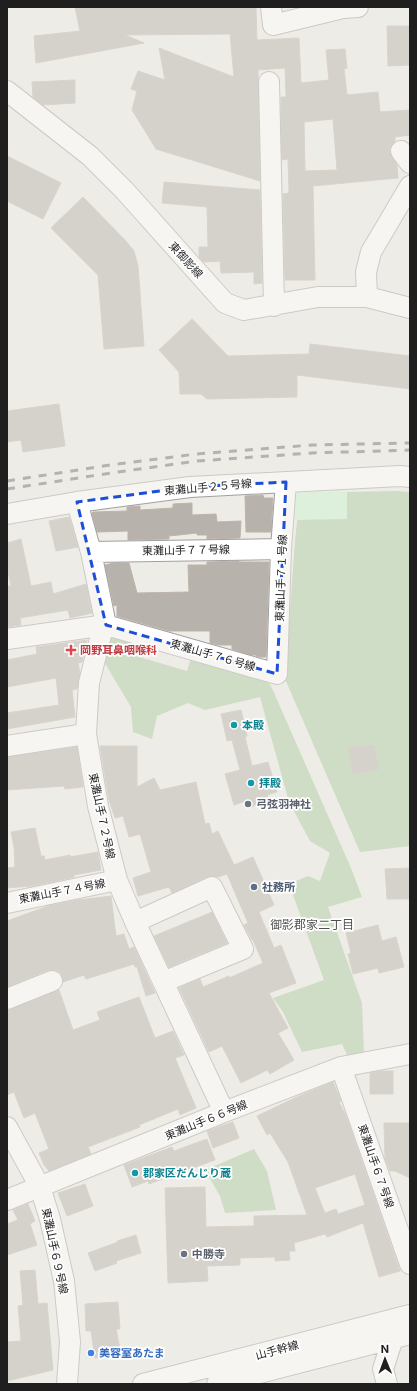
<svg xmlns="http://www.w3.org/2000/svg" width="417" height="1391" viewBox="0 0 417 1391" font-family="Inter,'Noto Sans JP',sans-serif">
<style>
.forest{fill:#a9c99f}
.park{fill:#c8f4ce}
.building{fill:#b7b2ac;stroke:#bfb4aa;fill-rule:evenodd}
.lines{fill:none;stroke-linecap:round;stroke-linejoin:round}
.minor-casing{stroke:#a0a0a0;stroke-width:22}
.minor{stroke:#fff;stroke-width:20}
.rail{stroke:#6d6d6d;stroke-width:3;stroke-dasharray:8 8;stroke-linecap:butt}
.marked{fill:none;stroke:#1d4ed8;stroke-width:3;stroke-dasharray:8 5;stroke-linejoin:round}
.health-dot{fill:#e0444e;stroke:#fff;stroke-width:1.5}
.culture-dot{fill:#0f9aa8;stroke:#fff;stroke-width:1.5}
.worship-dot{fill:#6b7280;stroke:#fff;stroke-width:1.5}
.service-dot{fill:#5c6f8a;stroke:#fff;stroke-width:1.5}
.shop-dot{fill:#3f7fe0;stroke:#fff;stroke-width:1.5}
.labels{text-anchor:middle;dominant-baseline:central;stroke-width:3.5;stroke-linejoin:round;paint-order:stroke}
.street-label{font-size:11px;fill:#1f1f1f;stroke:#fff}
.health-label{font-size:11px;font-weight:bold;fill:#be3a42;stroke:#fff;text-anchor:start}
.culture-label{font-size:11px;font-weight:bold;fill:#0d838f;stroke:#fff;text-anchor:start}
.worship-label{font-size:11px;font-weight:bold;fill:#5b616d;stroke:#fff;text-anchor:start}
.service-label{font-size:11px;font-weight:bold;fill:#4e5e75;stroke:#fff;text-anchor:start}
.shop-label{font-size:11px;font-weight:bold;fill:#366cbe;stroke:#fff;text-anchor:start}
.neighbourhood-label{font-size:12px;fill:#525252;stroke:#fff}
</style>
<rect width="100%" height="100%" fill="#eeece6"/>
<path class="forest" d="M397,491L410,492V846L360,852L285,679L295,541L300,493Z
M109,631L130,637L129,654L187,671L192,655L262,676L271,686L351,868L362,897L328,907L362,1003L364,1054L349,1059L342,1044L302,1052L283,1012L273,998L324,980L289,884L308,876L320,881L330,853L310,841L289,802L260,697L205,710L188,703L157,716L152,739L133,732L131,707L103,660Z
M254,1149L267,1171L276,1210L225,1213L220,1196L205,1170Z"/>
<path class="park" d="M347,491V519L295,520L296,493Z"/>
<path class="building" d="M75,7H256L257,40L299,38L301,83L329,80L326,50L345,49L347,68L344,69L347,95L378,92L380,112L410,110V135L395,137V141L390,147V153L397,165L398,178L313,186L315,280H285L283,194L289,193L288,159L282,160L281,97H286L285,68L258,70L260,181L156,149L132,110L137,91L131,89L138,71L165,80L159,48L234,77L230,34L125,35L144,43L36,63L34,36L80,31ZM333,119L337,170L305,171L304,122Z
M387,26H410V65L388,66Z
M75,80V103L43,105L33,97L32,82Z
M7,156L61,183L43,219L7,201Z
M164,182L260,190L262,283L254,284V272L221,273L220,261L204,262L199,257V247H208L207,207L162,203Z
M83,197L125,240L134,251L138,266L144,346L104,349L98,275L51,228Z
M192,319L228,356L309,354L310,344L410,356V389L297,375V397L207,399L201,394H180L179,372L159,350Z
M59,404L65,446L23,452L21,440L7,442V411Z
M263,495L264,498H273L271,532H246L245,496Z
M192,503V515L216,514L217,522L241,521L240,538L207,539V535H197V533L169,536V539L128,540V531L97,532L92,513L93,512L127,511V507L140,506V510L173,508V504Z
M69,517L78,547L56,551L49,521Z
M21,539L31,586L51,582L53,594L86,584L92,613L70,618L68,610L20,618L21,625L7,627V586H11L7,567V543Z
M239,561V562H269L266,657H260L256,656V655H251L232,649V645H219L210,643V631H169L117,616V605L114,606L105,565L114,563H129L137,593L189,592L188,565H207V562Z
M87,640L82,662L78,663L80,673L77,689L72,690L75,717L7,729V713L59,705L56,678L7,687V660L37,654L36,647Z
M241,710L247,736L245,737L252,766L268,762L277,792L267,795L269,801L248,808L246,801L234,805L225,774L240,770L232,740L227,741L221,714Z
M362,745V747L374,745L379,769L353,774L348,748Z
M100,746H137V787L154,778L160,790L196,782L205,824L209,823L212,834L218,831L234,865L253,857L274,905L259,912L274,948L281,945L296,983L269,993L288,1028L278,1033L294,1060L270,1074L267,1070L241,1083L222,1046L209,1052L179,988L200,979L203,987L229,976V978L263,963L253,940H252L244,925L248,923L227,874L218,877L213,876L207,877L172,893L169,887L138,896L133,878L151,872L140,834L129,837L123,816L115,818L109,800Z
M77,747L83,787L65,789L64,786L7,790V757Z
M35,828L41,856H44L45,860L70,855V857L98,852L101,870L74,875V877L32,886L7,888V868L15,867L14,847L11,832Z
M410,868V899H387L385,869Z
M111,896L116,936L124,934L129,949L134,947L155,993L146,996L137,967H135L134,964L86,979L84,975L63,982L62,976L59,972L54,970H48L7,987V921L48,906L78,900Z
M212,912L227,943L169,967L154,936Z
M378,925L382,941L396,937L404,967L379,973L378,968L353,974L348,954L351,953L346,933Z
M59,990L73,1030L100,1020L97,1012L139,997L155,1038L173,1031L184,1055L175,1058L196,1108L180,1115L178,1109L139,1125L140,1127L88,1147L91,1154L49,1171L44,1165L39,1153L49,1149L35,1113L24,1118L14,1092L7,1095V1011Z
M381,1071H393V1094H370V1073Z
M333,1082L341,1101L339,1102L346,1116L400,1271L379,1277L363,1223L327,1237L325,1234L294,1243L295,1251H289L290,1260L275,1261V1257L240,1258V1265L207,1266L208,1281L168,1283L165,1188L205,1187L206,1227L254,1226V1216L307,1215L288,1162L270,1133L267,1135L257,1116L299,1096ZM355,1174L365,1205L338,1214L336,1209L325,1213L315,1188Z
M233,1122L239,1138L213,1148L207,1131Z
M384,1123H410V1178L395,1171H390L385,1158Z
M207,1139L215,1160L149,1184L148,1181L132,1187L124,1165L172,1147L174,1151Z
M85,1184L93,1206L67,1216L58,1193Z
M28,1204L35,1221L30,1224L37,1245L7,1255V1224L18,1220L13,1210Z
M136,1235L141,1253L116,1261L117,1263L95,1271L88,1253L118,1242L117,1241Z
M35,1270L38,1304L47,1303L53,1370L7,1381V1342L21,1341L18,1306L23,1305L20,1271Z
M118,1302L120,1329H116L121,1354L95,1358L91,1331H86L85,1304Z"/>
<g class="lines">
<defs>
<path id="minor" d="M271,7L273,25L343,8L358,7
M269,82L274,306
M7,91L90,156L125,191L225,303L244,310L318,297H367L410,308
M401,151L410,163
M367,297L366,272L371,252L410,186
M77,502L91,552L106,625L101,635L89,683L86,734L98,806L117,880L135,922L224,1112
M7,514L77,502L190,487L400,476L410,477
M91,552L281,549
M7,639L106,625L277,674L281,549L286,482
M7,746L86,734
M7,903L117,880
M135,922L212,887L243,949L163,982
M7,999L52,981
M341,1067L410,1264
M7,1127L40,1187L50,1219L64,1281L70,1342L67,1384
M7,1200L224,1112L341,1067L410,1054
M143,1384L410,1315
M217,1384L410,1334
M387,1384L383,1369L393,1338"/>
</defs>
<use href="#minor" class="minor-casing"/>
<use href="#minor" class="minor"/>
<path class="rail" d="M7,481L110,465L196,454L312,445L410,443
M7,489L111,473L197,461L312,453L410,450"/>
</g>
<path d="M0 0H417V1391H0ZM286,482L277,674L106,625L77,502L190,487Z" fill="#eeece6" fill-opacity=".55" fill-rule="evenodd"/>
<path class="marked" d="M286,482L277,674L106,625L77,502L190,487Z"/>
<path class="health-dot" d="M69 644h4v4h4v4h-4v4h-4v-4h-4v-4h4z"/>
<g class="culture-dot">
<circle cx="234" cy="725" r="4"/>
<circle cx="251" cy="783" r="4"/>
<circle cx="135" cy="1173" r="4"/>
</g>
<g class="worship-dot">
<circle cx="248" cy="804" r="4"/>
<circle cx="184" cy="1254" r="4"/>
</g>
<circle class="service-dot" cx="254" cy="887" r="4"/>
<circle class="shop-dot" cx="91" cy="1353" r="4"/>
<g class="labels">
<g class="street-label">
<text transform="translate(186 260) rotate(48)">東御影線</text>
<text transform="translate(208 487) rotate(-5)">東灘山手２５号線</text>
<text transform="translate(186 550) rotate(-1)">東灘山手７７号線</text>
<text transform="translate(281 578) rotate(-88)">東灘山手７１号線</text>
<text transform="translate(213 655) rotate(16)">東灘山手７６号線</text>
<text transform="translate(102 816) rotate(78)">東灘山手７２号線</text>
<text transform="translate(62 891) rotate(-11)">東灘山手７４号線</text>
<text transform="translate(206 1120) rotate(-22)">東灘山手６６号線</text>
<text transform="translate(376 1166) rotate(71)">東灘山手６７号線</text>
<text transform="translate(55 1251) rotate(78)">東灘山手６９号線</text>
<text transform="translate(277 1350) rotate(-15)">山手幹線</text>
</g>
<g class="health-label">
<text x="80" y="650">岡野耳鼻咽喉科</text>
</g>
<g class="culture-label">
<text x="242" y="725">本殿</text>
<text x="259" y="783">拝殿</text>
<text x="143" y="1173">郡家区だんじり蔵</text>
</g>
<g class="worship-label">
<text x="256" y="804">弓弦羽神社</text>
<text x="192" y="1254">中勝寺</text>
</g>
<g class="service-label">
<text x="262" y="887">社務所</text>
</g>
<g class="shop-label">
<text x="99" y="1353">美容室あたま</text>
</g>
<g class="neighbourhood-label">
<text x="312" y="924">御影郡家二丁目</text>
</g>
</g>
<rect width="417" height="1391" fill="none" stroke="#1f1f1f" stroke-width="16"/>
<g transform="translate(385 1359) rotate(359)" stroke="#ffffff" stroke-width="3" paint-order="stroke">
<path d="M0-3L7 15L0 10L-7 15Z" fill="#1f1f1f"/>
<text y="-6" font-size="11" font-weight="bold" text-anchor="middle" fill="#1f1f1f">N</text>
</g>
</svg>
